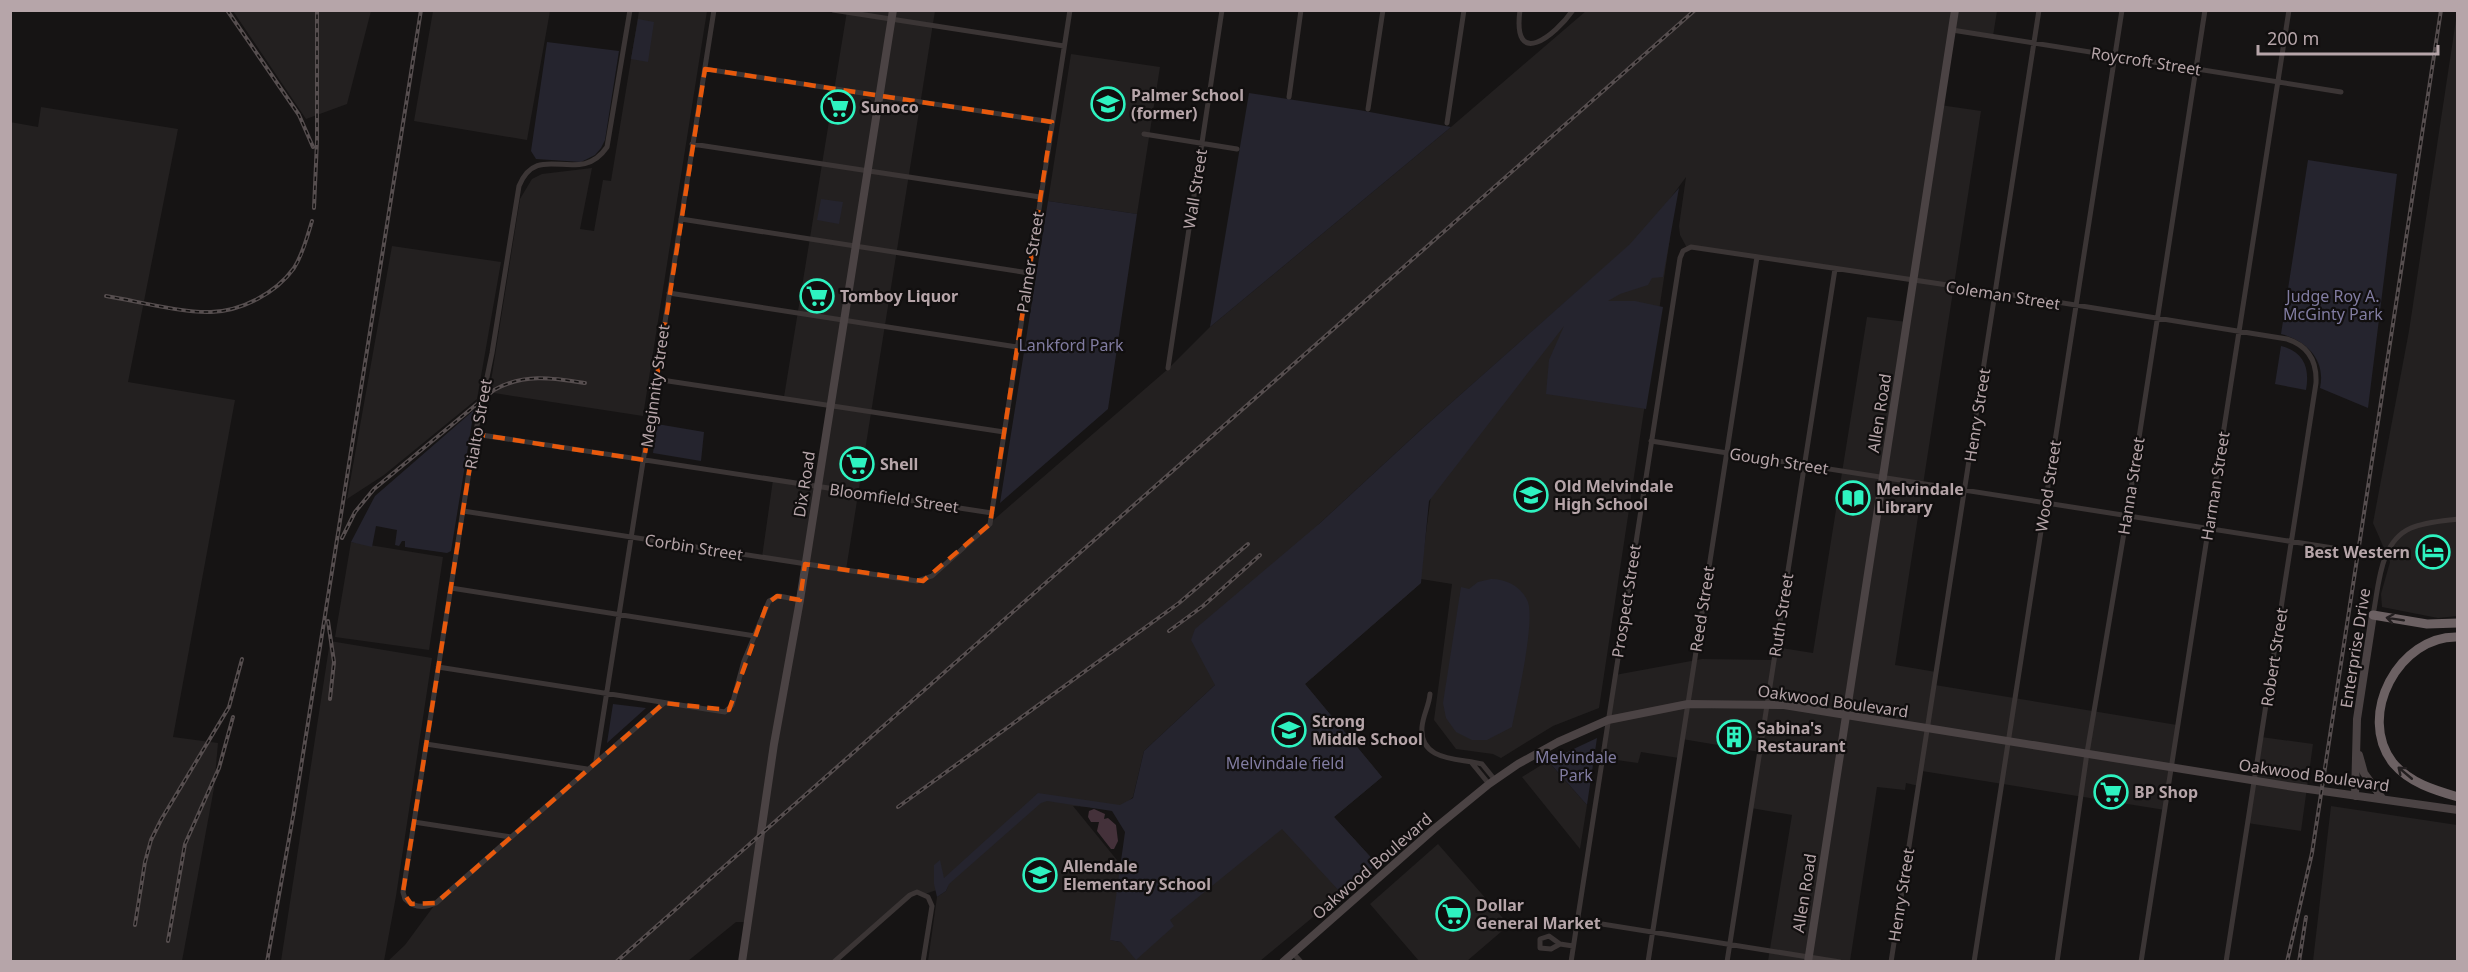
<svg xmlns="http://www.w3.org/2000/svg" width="2468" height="972" viewBox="0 0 2468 972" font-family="'Noto Sans',sans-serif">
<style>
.built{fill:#232020}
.green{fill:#25242e}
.water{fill:#44313a}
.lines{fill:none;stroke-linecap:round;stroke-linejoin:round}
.minor{stroke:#3b3535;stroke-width:5}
.secondary{stroke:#4b4344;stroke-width:8}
.motorway{stroke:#6c6163;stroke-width:9}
.rail-casing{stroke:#564e4f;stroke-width:4}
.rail{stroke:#110f0f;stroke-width:1.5;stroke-dasharray:4.5;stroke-linecap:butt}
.oneway{stroke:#231f20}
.marked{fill:none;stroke:#e8590c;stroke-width:4.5;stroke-dasharray:12 8;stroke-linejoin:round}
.labels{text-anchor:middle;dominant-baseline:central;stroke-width:4.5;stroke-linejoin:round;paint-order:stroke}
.street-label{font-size:16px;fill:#b6a5a9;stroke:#110f0f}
.poi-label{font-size:16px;font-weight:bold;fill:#b6a5a9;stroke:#110f0f;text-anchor:start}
.park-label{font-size:16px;fill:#817ca1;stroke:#110f0f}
</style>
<rect width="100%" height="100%" fill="#161414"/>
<path class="built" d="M233,11H371L347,104L306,119Z
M433,11H550L527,140L414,121Z
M639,11H707L643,416L494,393L491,381L520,199L532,179L542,174L592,168L580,229L594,231L603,180L611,181Z
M847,11H935L846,570L923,581L1168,369L1210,327L1451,127L1586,11H1997L1993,36L1952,30L1940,105L1981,111L1895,665L1936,672L1935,685L2177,725L2165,810L1922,771L1919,786L1906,783L1905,790L1877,787L1850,961H1768L1792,815L1751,808L1760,752L1682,739L1679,758L1641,752L1638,763L1602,758L1615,675L1702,659L1773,660L1775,647L1813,653L1867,317L1907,322L1913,281L1687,248L1680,235L1679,226L1686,177L1656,218L1631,244L1424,427L1319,524L1215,685L1144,751L1133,797L1120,809L1073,806L1121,865L1111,940L1120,942L1173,790L1424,548L1441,420L1670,238L1599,708L1553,726L1501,758L1493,754L1456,749L1434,720L1452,584L1421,579V583L1305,684L1382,777L1334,817L1377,864L1260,961H928L937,897L946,891L948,886L925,894L917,892L834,961H742L747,922H736L688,961L387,962L405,945L436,903L664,703L718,712L729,710L767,604L775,596L799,600L805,564L762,557L773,480L817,487L830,405L784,397Z
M2457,13V616L2438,618L2382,607L2381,594L2390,562L2373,523L2409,331Z
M1071,54L1160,67L1137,214L1048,201Z
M41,107L178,129L128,382L235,400L173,737L218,743L214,788L182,961H11L10,122L38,127Z
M392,246L501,262L477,399L384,475L347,499Z
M351,542L443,557L429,650L335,637Z
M330,641L432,658L396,896L384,961H281Z
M2261,737L2313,744L2301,831L2247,823Z
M1548,761L1587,805L1580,849L1522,777Z
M2331,806L2457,825V961H2313Z
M1438,844L1509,925L1467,961H1419L1370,904Z"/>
<path class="green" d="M638,19L654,22L648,62L631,59Z
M547,42L619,51L605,140L601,148L595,155L581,162L536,159L531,151Z
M1249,93L1359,110L1451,127L1210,327Z
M2308,160L2397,174L2368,408L2320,388C2326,360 2307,341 2281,334Z
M1679,188L1663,277L1652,278L1648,285L1620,294L1608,301H1635L1663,307L1646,409L1546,394L1549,360L1564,326L1429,501L1421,583L1305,684L1382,777L1334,817L1377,864L1342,894L1282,829L1170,920L1174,926L1136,960L1121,942L1110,940L1125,832L1112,811L1047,801L1041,803L949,884L946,891L937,897L934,884V865L940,860L944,878L1038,793L1120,805L1133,798L1144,751L1215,685L1191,640L1195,629L1319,524L1424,427L1630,244Z
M821,199L843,202L839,224L817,220Z
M1048,201L1137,214L1108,409L1000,503Z
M2281,346C2304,352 2310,368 2306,390L2275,384Z
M474,410L451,551L447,553L405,547V541H402L399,546L395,545L397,530L376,526L372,547L351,542L375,496Z
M657,424L704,432L701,461L653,453Z
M1491,579C1507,579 1522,587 1528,602C1535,623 1517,702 1512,727L1487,740H1472L1456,732L1446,718L1443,703L1461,587L1469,589L1478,582Z
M613,704L646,708L607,743Z
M1597,738L1587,805L1548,761Z"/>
<path class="water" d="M1094,809L1105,814L1104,819L1108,818L1116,825L1118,841L1114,849H1111L1097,831L1099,822H1091L1088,817L1089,811Z"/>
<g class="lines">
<path class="minor" d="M630,10L607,147C579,188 538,139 519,186L492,353L474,440L403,892L405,899C414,908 425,908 436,903L664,703
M833,10L1064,46
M1520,10C1512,70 1555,36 1573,10
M1952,30L2341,92
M705,69L1052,122
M1289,97L1301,10
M1368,109L1383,10
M1447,123L1464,10
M1144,134L1237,149
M692,144L1040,197
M681,219L1029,273
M669,293L1017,347
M1168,368L1222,10
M655,379L1004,432
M475,434L992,513
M1651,441L2333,548
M463,511L917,581L932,576L990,524L1070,10
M451,588L755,636
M2373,615C2379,586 2379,542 2411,528C2425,522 2442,521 2458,519
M438,667L725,712L732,705L744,661L769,601L779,596L800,600
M1430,694C1429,706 1423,715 1422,727C1419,762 1460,758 1482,764L1495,780
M426,744L587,769
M596,761L714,10
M1471,762L1489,784
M414,822L511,837
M1577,920L1840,962
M1560,944L1551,949L1540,948V939L1549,936L1560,944L1573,946
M1293,953L1301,962
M834,962L910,895L917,892L928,897L932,906L923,962
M1571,962L1680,258L1683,251L1691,247L1988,291L2287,339C2309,346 2317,362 2316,383L2226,962
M1648,962L1757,257
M1727,962L1835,269
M1891,962L2039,10
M1974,962L2122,10
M2057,962L2087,753L2128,509L2205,10
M2141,962L2289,10"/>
<path class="secondary" d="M2359,755L2364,773L2382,798
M2355,796L2357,719L2373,615
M742,962L774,744L800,600L893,10
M1283,962L1434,829L1489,784L1518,764L1558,742L1608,720L1688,704L1784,705L2294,787L2458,810
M1808,962L1955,10"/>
<path class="motorway" d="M2373,615L2427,624L2458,623
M2458,637C2399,635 2356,716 2393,763C2410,783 2434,790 2458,797"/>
<defs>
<path id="rail" d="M227,10L299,115L313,147
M314,208L317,141V10
M106,296C137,301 181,313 211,312C242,311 276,293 294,268C303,254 307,237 312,221
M342,538L355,512L374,489L494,390C524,373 553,378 585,383
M328,621L334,662L330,699
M1169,631L1203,606L1260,555
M898,807L1179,603L1248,544
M135,925L145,862L151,840L161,820L229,707L242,659
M168,941L185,844L219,768L233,717
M267,962L294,811L421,10
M616,962L1695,10
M2287,962L2312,853L2441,10
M2299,962L2306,917"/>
</defs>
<use href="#rail" class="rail-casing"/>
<use href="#rail" class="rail"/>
</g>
<defs><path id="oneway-shaft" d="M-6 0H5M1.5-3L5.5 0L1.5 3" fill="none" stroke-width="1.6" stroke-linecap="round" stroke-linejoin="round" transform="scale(1.5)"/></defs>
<g class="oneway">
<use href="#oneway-shaft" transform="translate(2395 619) rotate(-171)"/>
<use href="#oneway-shaft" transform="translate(2405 773) rotate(-140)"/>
</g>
<path class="marked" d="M705,69L1052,122L990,524L923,581L805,564L800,600L777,596L767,604L729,710L664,703L436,903L411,904L403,892L475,434L644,460Z"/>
<defs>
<symbol id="school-ring" viewBox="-11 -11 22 22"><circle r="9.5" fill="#110f0f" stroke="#2ef3c0" stroke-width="1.5"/><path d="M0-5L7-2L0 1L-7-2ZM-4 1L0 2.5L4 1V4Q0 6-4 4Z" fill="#2ef3c0"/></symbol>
<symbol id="supermarket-ring" viewBox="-11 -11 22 22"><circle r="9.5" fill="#110f0f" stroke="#2ef3c0" stroke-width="1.5"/><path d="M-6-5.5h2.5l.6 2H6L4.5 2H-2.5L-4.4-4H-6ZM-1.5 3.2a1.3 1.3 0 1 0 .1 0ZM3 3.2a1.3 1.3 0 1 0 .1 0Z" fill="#2ef3c0"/></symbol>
<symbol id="library-ring" viewBox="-11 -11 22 22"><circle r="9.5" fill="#110f0f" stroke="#2ef3c0" stroke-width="1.5"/><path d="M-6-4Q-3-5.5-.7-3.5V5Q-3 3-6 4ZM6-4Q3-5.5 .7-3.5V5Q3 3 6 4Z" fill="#2ef3c0"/></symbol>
<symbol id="hotel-ring" viewBox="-11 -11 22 22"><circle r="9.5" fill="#110f0f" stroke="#2ef3c0" stroke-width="1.5"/><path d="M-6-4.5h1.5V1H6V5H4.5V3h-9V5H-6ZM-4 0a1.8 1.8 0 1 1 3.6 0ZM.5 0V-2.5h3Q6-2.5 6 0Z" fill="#2ef3c0"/></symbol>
<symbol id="building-ring" viewBox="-11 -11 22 22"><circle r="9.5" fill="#110f0f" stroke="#2ef3c0" stroke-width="1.5"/><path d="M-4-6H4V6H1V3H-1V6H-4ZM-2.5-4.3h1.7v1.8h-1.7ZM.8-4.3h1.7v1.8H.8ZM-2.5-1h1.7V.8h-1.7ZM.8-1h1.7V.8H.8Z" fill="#2ef3c0"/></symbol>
</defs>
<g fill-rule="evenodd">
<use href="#school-ring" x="1089" y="85" width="38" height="38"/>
<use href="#supermarket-ring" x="819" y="88" width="38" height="38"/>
<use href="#supermarket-ring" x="798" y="277" width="38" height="38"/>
<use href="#supermarket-ring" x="838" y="445" width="38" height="38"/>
<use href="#school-ring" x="1512" y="476" width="38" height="38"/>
<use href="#library-ring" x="1834" y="479" width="38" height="38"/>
<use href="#hotel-ring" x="2414" y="533" width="38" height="38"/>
<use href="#school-ring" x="1270" y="711" width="38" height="38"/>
<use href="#building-ring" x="1715" y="718" width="38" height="38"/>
<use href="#supermarket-ring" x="2092" y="773" width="38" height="38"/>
<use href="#school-ring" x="1021" y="856" width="38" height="38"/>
<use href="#supermarket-ring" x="1434" y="895" width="38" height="38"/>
</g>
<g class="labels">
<g class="street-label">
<text transform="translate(2146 61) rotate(9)">Roycroft Street</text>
<text transform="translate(1195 189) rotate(-81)">Wall Street</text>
<text transform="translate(1030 262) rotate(-81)">Palmer Street</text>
<text transform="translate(2003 295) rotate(9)">Coleman Street</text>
<text transform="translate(655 386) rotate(-82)">Meginnity Street</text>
<text transform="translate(1879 413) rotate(-81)">Allen Road</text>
<text transform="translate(1977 415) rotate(-81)">Henry Street</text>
<text transform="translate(478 424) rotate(-80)">Rialto Street</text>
<text transform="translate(1779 461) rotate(9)">Gough Street</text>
<text transform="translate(804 484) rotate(-81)">Dix Road</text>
<text transform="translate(2048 486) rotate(-81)">Wood Street</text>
<text transform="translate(2131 486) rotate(-81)">Hanna Street</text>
<text transform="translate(2215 486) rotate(-81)">Harman Street</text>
<text transform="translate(894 498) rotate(8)">Bloomfield Street</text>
<text transform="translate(694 547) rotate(9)">Corbin Street</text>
<text transform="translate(1626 601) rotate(-81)">Prospect Street</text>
<text transform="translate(1702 609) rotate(-81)">Reed Street</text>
<text transform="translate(1781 615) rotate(-81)">Ruth Street</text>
<text transform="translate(2355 648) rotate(-81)">Enterprise Drive</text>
<text transform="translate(2274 657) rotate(-81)">Robert Street</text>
<text transform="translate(1833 701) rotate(8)">Oakwood Boulevard</text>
<text transform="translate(2314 775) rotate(8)">Oakwood Boulevard</text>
<text transform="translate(1372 866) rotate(-41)">Oakwood Boulevard</text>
<text transform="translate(1804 893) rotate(-81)">Allen Road</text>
<text transform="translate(1901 895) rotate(-81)">Henry Street</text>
</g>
<g class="poi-label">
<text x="1131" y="95">Palmer School<tspan x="1131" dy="18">(former)</tspan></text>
<text x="861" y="107">Sunoco</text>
<text x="840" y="296">Tomboy Liquor</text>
<text x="880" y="464">Shell</text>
<text x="1554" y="486">Old Melvindale<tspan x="1554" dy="18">High School</tspan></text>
<text x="1876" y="489">Melvindale<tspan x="1876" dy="18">Library</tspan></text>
<text x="2410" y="552" text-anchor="end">Best Western</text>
<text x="1312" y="721">Strong<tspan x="1312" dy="18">Middle School</tspan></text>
<text x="1757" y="728">Sabina's<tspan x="1757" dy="18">Restaurant</tspan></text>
<text x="2134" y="792">BP Shop</text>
<text x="1063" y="866">Allendale<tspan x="1063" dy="18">Elementary School</tspan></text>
<text x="1476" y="905">Dollar<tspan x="1476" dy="18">General Market</tspan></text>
</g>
<g class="park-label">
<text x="2333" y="296">Judge Roy A.<tspan x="2333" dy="18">McGinty Park</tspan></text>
<text x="1071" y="345">Lankford Park</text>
<text x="1576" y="757">Melvindale<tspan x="1576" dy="18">Park</tspan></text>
<text x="1285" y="763">Melvindale field</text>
</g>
</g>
<rect width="2468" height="972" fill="none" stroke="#b6a5a9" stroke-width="24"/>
<path d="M2258 45v9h180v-9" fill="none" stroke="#b6a5a9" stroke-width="3"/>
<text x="2267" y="45" font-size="18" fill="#b6a5a9" stroke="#110f0f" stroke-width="4.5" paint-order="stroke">200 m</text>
</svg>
